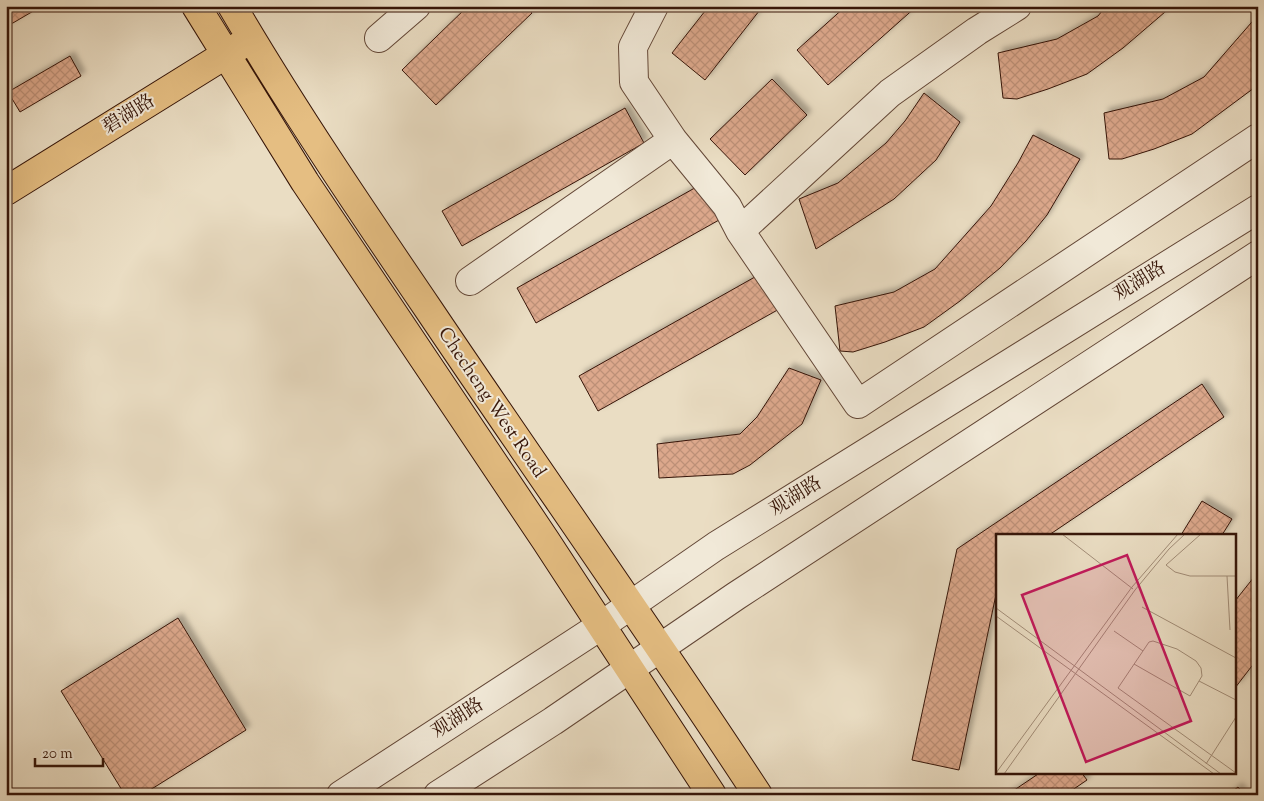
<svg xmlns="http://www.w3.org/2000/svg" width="1264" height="801" viewBox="0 0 1264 801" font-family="'Sorts Mill Goudy','Noto Serif SC',serif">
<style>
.building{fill:url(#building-cross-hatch);stroke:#361508;filter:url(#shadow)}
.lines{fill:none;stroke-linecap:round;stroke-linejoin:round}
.minor-casing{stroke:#634737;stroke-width:30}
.major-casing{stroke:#361508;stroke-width:30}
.minor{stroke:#f1e9d8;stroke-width:28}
.major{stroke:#e5be82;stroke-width:28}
.labels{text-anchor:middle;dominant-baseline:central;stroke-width:4;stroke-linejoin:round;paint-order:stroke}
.street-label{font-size:19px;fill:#361508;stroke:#f1e9d8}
.inset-road{fill:none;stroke:#a28d78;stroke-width:1}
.view{fill:#c2185b;fill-opacity:0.15;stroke:#c2185b;stroke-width:2.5}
.inset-edge{fill:none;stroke:#361508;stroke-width:2.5}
</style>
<defs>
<pattern id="building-cross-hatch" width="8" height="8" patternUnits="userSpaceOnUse" patternTransform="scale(1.25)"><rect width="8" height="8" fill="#dca88c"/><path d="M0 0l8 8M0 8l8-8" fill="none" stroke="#bd9077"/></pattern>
<filter id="shadow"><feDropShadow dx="4.5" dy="-4.5" stdDeviation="2.5" flood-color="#0004"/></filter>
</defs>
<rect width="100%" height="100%" fill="#eaddc3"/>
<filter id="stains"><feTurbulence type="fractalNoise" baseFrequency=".004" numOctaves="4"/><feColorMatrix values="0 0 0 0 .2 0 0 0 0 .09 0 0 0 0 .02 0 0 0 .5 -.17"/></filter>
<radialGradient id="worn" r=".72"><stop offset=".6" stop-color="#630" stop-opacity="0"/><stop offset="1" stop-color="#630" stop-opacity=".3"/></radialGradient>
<path class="building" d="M6,6H42L6,27Z
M468,6H525L532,13L436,105L402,70Z
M709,6H763L705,80L672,53Z
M846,6H917L828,85L797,50Z
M1106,6H1172L1123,48L1087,74L1048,89L1017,99L1003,98L998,53L1057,39L1098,16Z
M1258,15V85L1192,134L1154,149L1122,159H1109L1104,113L1163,99L1204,77Z
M70,56L81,76L20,112L8,92Z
M772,79L807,115L745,175L710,139Z
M924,93L960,122L936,160L894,199L816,249L799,199L838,183L886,143L905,121Z
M625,108L644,143L462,246L442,211Z
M1033,135L1080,159L1047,215L1026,241L1000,268L960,301L924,327L885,342L853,352L840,351L835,306L894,292L935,269L991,206L1018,163Z
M700,185L719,220L536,323L517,288Z
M762,273L781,308L598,411L579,376Z
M789,368L821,380L802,424L750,465L733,474L659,478L657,444L740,434L757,417Z
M1202,384L1224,417L1049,535H998V585L959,770L912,760L957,549Z
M1202,501L1232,519L1222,535H1181Z
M1258,572V658L1235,688V601Z
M178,618L246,730L142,795H125L61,691Z
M1041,772H1081L1087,780L1065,795H1007Z
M1238,787L1245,795H1228Z"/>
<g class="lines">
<defs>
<path id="minor" d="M654,6L633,47L634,82L673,140L727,206L740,231L858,404L1258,138
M379,38L416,6
M740,231L890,93L977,31L1017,6
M470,281L673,140
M341,795L602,625L716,546L1258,209
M438,795L553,721L736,596L1258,255"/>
<path id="major" d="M196,6L305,182L546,541L712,795
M232,6C293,110 361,210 429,310C538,472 651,631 758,795
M6,191L241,45"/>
</defs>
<use href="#minor" class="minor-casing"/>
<use href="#major" class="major-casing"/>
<use href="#minor" class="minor"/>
<use href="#major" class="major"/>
</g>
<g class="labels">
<g class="street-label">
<text transform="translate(129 115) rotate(-32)">碧湖路</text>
<text transform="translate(1140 282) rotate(-32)">观湖路</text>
<text transform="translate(491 403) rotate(56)">Checheng West Road</text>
<text transform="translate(796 497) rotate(-32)">观湖路</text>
<text transform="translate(458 719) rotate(-33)">观湖路</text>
</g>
</g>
<g transform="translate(996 534)">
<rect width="240" height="240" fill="#eaddc3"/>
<path class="inset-road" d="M66,0L137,55M205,0L170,31L179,38L194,42H240M231,42L234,96M146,73L240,124M0,74L225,240M0,82L218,240M118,97L147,117M138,130L194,162L206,142L205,134L200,127L181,115L157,107L153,108L122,154L240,239M203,147L240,166M210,230L240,183M0,239L136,53L182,0M8,240L139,56L173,15L189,0"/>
<path class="view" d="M131,21L195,187L90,228L26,61Z"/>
<rect width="240" height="240" class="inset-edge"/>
</g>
<rect width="1264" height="801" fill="none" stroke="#eaddc3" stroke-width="25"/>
<rect x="8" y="8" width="1249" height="786" fill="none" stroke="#361508" stroke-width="2.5"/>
<rect x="12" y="12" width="1239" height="776" fill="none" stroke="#361508"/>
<path d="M35 758v8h68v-8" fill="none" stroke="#361508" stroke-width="2.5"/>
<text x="42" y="758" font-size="15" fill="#361508" stroke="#f1e9d8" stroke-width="4" paint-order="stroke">20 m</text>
<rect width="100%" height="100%" filter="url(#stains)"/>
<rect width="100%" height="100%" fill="url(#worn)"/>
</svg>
